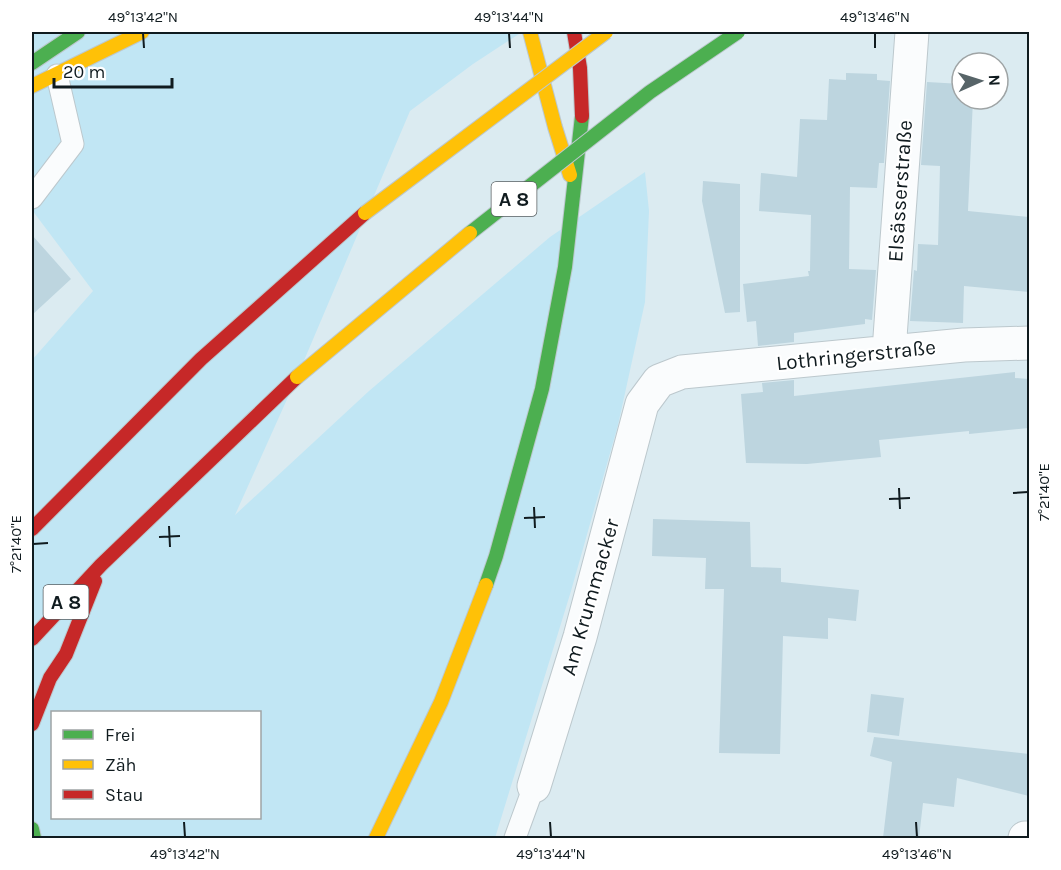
<svg xmlns="http://www.w3.org/2000/svg" width="1061" height="870" viewBox="0 0 1061 870" font-family="Karla,sans-serif">
<style>
.green{fill:#c1e6f4;fill-rule:evenodd}
.building{fill:#bdd5df}
.lines{fill:none;stroke-linecap:round;stroke-linejoin:round}
.lane-casing{stroke:#bcc8cd;stroke-width:23}
.street-casing{stroke:#bcc8cd;stroke-width:35}
.fast-casing{stroke:#bcc8cd;stroke-width:16}
.slow-casing{stroke:#bcc8cd;stroke-width:16}
.jam-casing{stroke:#bcc8cd;stroke-width:16}
.lane{stroke:#fafcfd;stroke-width:21}
.street{stroke:#fafcfd;stroke-width:33}
.fast{stroke:#4caf50;stroke-width:14}
.slow{stroke:#ffc107;stroke-width:14}
.jam{stroke:#c62828;stroke-width:14}
.fast-bridge-casing{stroke:#bcc8cd;stroke-width:16;stroke-linecap:butt}
.slow-bridge-casing{stroke:#bcc8cd;stroke-width:16;stroke-linecap:butt}
.fast-bridge{stroke:#4caf50;stroke-width:14}
.slow-bridge{stroke:#ffc107;stroke-width:14}
.ticks{fill:none;stroke:#101b1f;stroke-width:2}
.labels{text-anchor:middle;dominant-baseline:central;stroke-width:4.5;stroke-linejoin:round;paint-order:stroke}
.shield{fill:#fff;stroke:#585f62;stroke-width:1.5}
.shield-label{font-size:20px;font-weight:bold;fill:#101b1f}
.street-label{font-size:21px;fill:#101b1f;stroke:#fff}
.neatline{fill:none;stroke:#101b1f;stroke-width:2}
.ticks-label{font-size:15px;text-anchor:middle;fill:#101b1f}
</style>
<rect width="100%" height="100%" fill="#dbebf1"/>
<path class="green" d="M32,32H522L473,64L410,111L297,377L235,515L369,391L550,237L645,172L649,211L645,302L618,425L571,591L495,838H32V360L93,291L32,210ZM52,712H260V818H52Z"/>
<path class="building" d="M846,73L877,74V80L890,81L884,163H879L877,188L850,187L849,269L876,270L872,320L865,319V324L794,333V342L758,346L756,321L747,322L743,284L809,276L808,271H810L811,215L759,211L761,173L797,177L800,119L827,120L829,79L846,80Z
M927,82L962,84V99H973L968,211L1029,217V292L964,286L963,323L910,321L914,270L917,271L918,244L938,245L940,166L921,165Z
M703,181L740,184V312L725,313L702,201Z
M32,235L71,279L32,315Z
M1015,372V378L1029,379V428L969,434V431L879,440L881,457L807,464L746,463L741,394L763,392L762,383L794,380V396Z
M653,519L750,522L751,567L781,568V582L859,590L856,621L828,618V639L783,636L780,754L719,753L724,589H705L706,558L652,556Z
M871,694L904,698L899,736L867,732Z
M874,737L1029,754V796L957,778L954,807L923,803L919,838H883L892,762L870,756Z"/>
<g class="lines">
<defs>
<path id="lane" d="M32,198L73,144L57,75
M515,838L534,786"/>
<path id="street" d="M889,351L912,32
M534,786L580,637L642,404L659,381L682,372L964,345L1030,343
M1025,838H1030"/>
<path id="fast" d="M32,63L78,32
M486,585L496,556L542,389L565,267L582,116
M32,829L34,838"/>
<path id="slow" d="M530,32L555,127L570,175
M32,86L142,32
M376,838L441,702L486,585"/>
<path id="jam" d="M574,32L580,68L582,116
M32,529L201,359L365,213
M32,639L101,565L297,377
M32,724L50,678L66,654L95,581"/>
</defs>
<use href="#lane" class="lane-casing"/>
<use href="#street" class="street-casing"/>
<use href="#fast" class="fast-casing"/>
<use href="#slow" class="slow-casing"/>
<use href="#jam" class="jam-casing"/>
<use href="#lane" class="lane"/>
<use href="#street" class="street"/>
<use href="#fast" class="fast"/>
<use href="#slow" class="slow"/>
<use href="#jam" class="jam"/>
<defs>
<path id="fast-bridge" d="M470,233L650,92L738,32"/>
<path id="slow-bridge" d="M365,213L606,32
M297,377L470,233"/>
</defs>
<use href="#fast-bridge" class="fast-bridge-casing"/>
<use href="#slow-bridge" class="slow-bridge-casing"/>
<use href="#fast-bridge" class="fast-bridge"/>
<use href="#slow-bridge" class="slow-bridge"/>
</g>
<path class="ticks" d="M143,33L144,48M509,33L510,48M875,33V48M899,488L900,509M1013,493L1028,492M889,499L910,498M534,507L535,528M524,518L545,517M169,526L170,547M159,537L180,536M33,544L48,543M184,822L185,837M550,822L551,837M916,822L917,837"/>
<g class="labels">
<g class="shield">
<rect x="491.5" y="182" width="45" height="34" rx="4.5"/>
<rect x="43.5" y="585" width="45" height="34" rx="4.5"/>
</g>
<g class="shield-label">
<text x="514" y="199">A 8</text>
<text x="66" y="602">A 8</text>
</g>
<g class="street-label">
<text transform="translate(900 191) rotate(-86)">Elsässerstraße</text>
<text transform="translate(856 355) rotate(-6)">Lothringerstraße</text>
<text transform="translate(590 597) rotate(-74)">Am Krummacker</text>
</g>
</g>
<rect width="1061" height="870" fill="none" stroke="#ffffff" stroke-width="66"/>
<rect x="51" y="711" width="210" height="108" fill="#ffffff" stroke="#9fa4a5" stroke-width="1.5"/>
<rect x="63" y="730" width="30" height="9" fill="#4caf50" stroke="#9fa4a5" stroke-width="1.5"/>
<text x="105" y="741" font-size="18" fill="#101b1f">Frei</text>
<rect x="63" y="760" width="30" height="9" fill="#ffc107" stroke="#9fa4a5" stroke-width="1.5"/>
<text x="105" y="771" font-size="18" fill="#101b1f">Zäh</text>
<rect x="63" y="790" width="30" height="9" fill="#c62828" stroke="#9fa4a5" stroke-width="1.5"/>
<text x="105" y="801" font-size="18" fill="#101b1f">Stau</text>
<g transform="translate(980 81) rotate(87)"><circle r="28" fill="#ffffff" stroke="#9fa4a5" stroke-width="1.5"/>
<path d="M0-4.5L10 22L0 15L-10 22Z" fill="#576468"/>
<text y="-9" font-size="16" font-weight="bold" text-anchor="middle" fill="#101b1f">N</text>
</g>
<path d="M54 78v9h118v-9" fill="none" stroke="#101b1f" stroke-width="3"/>
<text x="63" y="78" font-size="18" fill="#101b1f" stroke="#ffffff" stroke-width="4.5" paint-order="stroke">20 m</text>
<rect x="33" y="33" width="995" height="804" class="neatline"/>
<g class="ticks-label">
<text x="143" y="22">49°13'42"N</text>
<text x="509" y="22">49°13'44"N</text>
<text x="875" y="22">49°13'46"N</text>
<text transform="translate(1044 492) rotate(-90)" y="5">7°21'40"E</text>
<text transform="translate(16 544) rotate(-90)" y="5">7°21'40"E</text>
<text x="185" y="859">49°13'42"N</text>
<text x="551" y="859">49°13'44"N</text>
<text x="917" y="859">49°13'46"N</text>
</g>
</svg>
